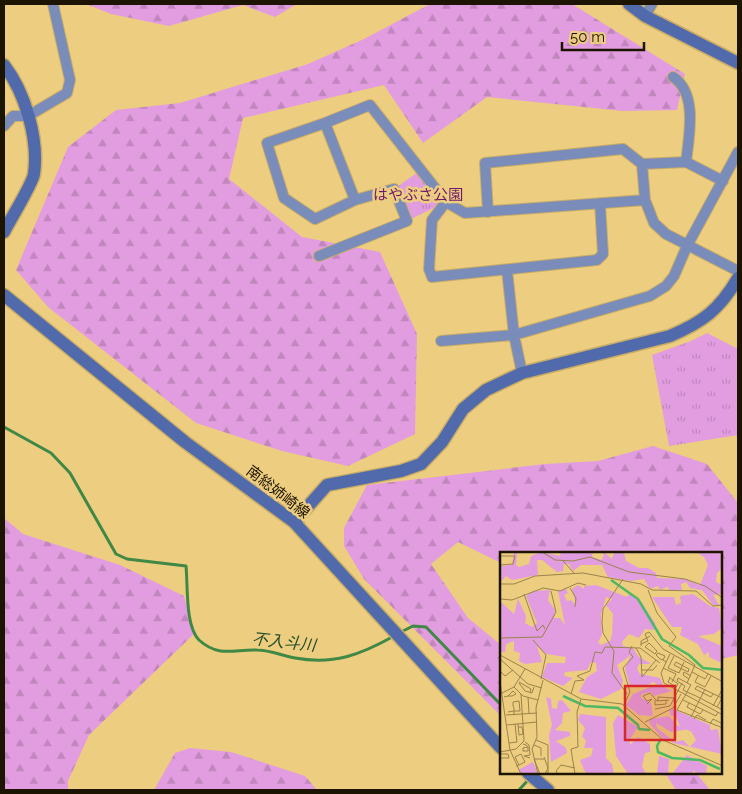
<svg xmlns="http://www.w3.org/2000/svg" width="742" height="794" viewBox="0 0 742 794" font-family="Raleway,'Noto Sans JP',sans-serif">
<style>
.forest{fill:url(#forest-firs)}
.park{fill:url(#park-tufts)}
.lines{fill:none;stroke-linecap:round;stroke-linejoin:round}
.stream{stroke:#3f8845;stroke-width:3}
.street-casing{stroke:#c8ac68;stroke-width:12}
.secondary-casing{stroke:#c8ac68;stroke-width:15}
.street{stroke:#7a8cba;stroke-width:10}
.secondary{stroke:#516aac;stroke-width:12}
.labels{text-anchor:middle;dominant-baseline:central;stroke-width:5;stroke-linejoin:round;paint-order:stroke}
.park-label{font-size:15px;fill:#6c196c;stroke:#edcd7f}
.street-label{font-size:15px;fill:#1d1400;stroke:#edcd7f}
.water-label{font-size:16px;font-style:italic;fill:#224c29;stroke:#edcd7f}
.inset-river{fill:none;stroke:#4dba63;stroke-width:2.5}
.inset-road{fill:none;stroke:#9a834c;stroke-width:1}
.view{fill:#d62828;fill-opacity:0.15;stroke:#d62828;stroke-width:2.5}
.inset-edge{fill:none;stroke:#1d1400;stroke-width:2.5}
</style>
<defs>
<pattern id="forest-firs" width="22" height="20" patternUnits="userSpaceOnUse" patternTransform="scale(1.25)"><rect width="22" height="20" fill="#e29de0"/><path d="M5 1l3.5 6h-7zM16 11l3.5 6h-7z" fill="#c186be"/></pattern>
<pattern id="park-tufts" width="24" height="20" patternUnits="userSpaceOnUse" patternTransform="scale(1.25)"><rect width="24" height="20" fill="#e29de0"/><path d="M3 7l-1-3M5 7V3M7 7l1-3M15 17l-1-3M17 17v-4M19 17l1-3" fill="none" stroke="#c186be"/></pattern>
</defs>
<rect width="100%" height="100%" fill="#edcd7f"/>
<path class="forest" d="M86,4H297L275,17L243,5L169,26L111,14Z
M430,4H572L685,74L677,110L623,111L487,97L423,143L384,85L243,118L229,179L302,237L380,252L417,334L415,434L348,466L282,451L196,423L48,307L16,270L68,147L116,110L180,103L308,64L364,39Z
M653,446L707,464L738,503V655L721,659V553H501V563L458,542L431,564L468,618L501,645V716L364,579L344,546V528L367,485L545,464L598,461Z
M4,518L23,534L120,565L184,596L195,633L89,735L68,781V790H4Z
M190,748L231,752L305,776L317,790H154L175,753Z
M648,773H693L697,774L710,790H676L667,776Z"/>
<path class="park" d="M421,170L446,202L407,221L394,189Z
M707,333L738,349V435L669,446L652,355L691,341Z"/>
<g class="lines">
<path class="stream" d="M4,427L51,453L70,473L116,554L127,559L186,566C188,586 185,626 199,640C219,658 234,649 257,650C270,650 283,656 295,658C334,665 360,655 394,636
M399,633L413,626L426,627L501,705
M519,790L529,779"/>
<defs>
<path id="street" d="M645,16L652,4
M673,77C698,93 689,136 686,162
M325,123L355,200
M4,126L13,116H28L67,93L70,80L53,4
M642,164L645,200L654,223L666,234L738,271
M446,202L432,220L429,269L432,277L597,260L603,254L600,203
M488,212L485,163L623,149L642,164L686,162L723,181
M319,256L407,221L394,189L355,200L315,219L284,198L267,143L325,123L370,105L446,202L465,213L645,200
M507,270L514,335L522,373
M441,341L514,335L650,296L666,286L674,276L687,246L738,152"/>
<path id="secondary" d="M629,4L645,16L738,63
M4,65C25,92 39,139 34,174C32,185 10,220 4,232
M4,295L185,442L294,522L501,748
M294,522L327,485L401,471L421,464L442,442L463,409L486,390L522,373L670,336C703,322 719,310 738,278
M528,773L548,790"/>
</defs>
<use href="#street" class="street-casing"/>
<use href="#secondary" class="secondary-casing"/>
<use href="#street" class="street"/>
<use href="#secondary" class="secondary"/>
</g>
<g class="labels">
<g class="park-label">
<text x="418" y="195">はやぶさ公園</text>
</g>
<g class="street-label">
<text transform="translate(278 492) rotate(38)">南総姉崎線</text>
</g>
<g class="water-label">
<text transform="translate(284 642) rotate(6)">不入斗川</text>
</g>
</g>
<g transform="translate(500 552)">
<rect width="222" height="222" fill="#edcd7f"/>
<path d="M14,0L17,2L16,13L19,15L29,12L31,4L42,0L60,4L61,0H93L92,5L102,8L104,2L100,0L105,1L112,7L114,1L124,0L126,9L139,16H148L156,21L157,26L185,27L200,33L208,13L204,5L196,0H222V16L217,21L216,30L222,33V42L213,43L219,53H213L202,38L190,36L186,30L181,32L182,38L171,39L167,35L160,38L158,34L150,37L144,27L130,29L108,25L102,13H81L73,19L69,12H64L63,19L57,20L42,8H37L38,23L12,28L6,24L0,31V14L12,13ZM78,33L84,37V34L96,33L127,45L130,41L142,51L155,71L156,78L145,77L139,86L129,82L122,90L123,94L133,96L138,104L151,112H139L137,117L140,122L160,126L164,135L172,139L154,144L151,140L142,142L141,146L151,151L153,164L139,163L126,153L133,142L157,132L153,130L144,135L130,134L125,116L131,103L117,113L123,129L121,137L101,147L79,140L87,125L97,119L96,111L91,110L87,118L65,120L64,124L73,126L63,134L42,125L47,111H65L66,105L46,102L37,94L42,110L25,112L19,109L20,101L14,99V89L6,92L5,100H0L1,50L14,62L18,47L26,64L25,71L32,75L37,71L26,44L33,39L50,38L48,48L55,58L54,66H60L65,73L58,39L66,37L68,41L64,43L67,49L71,48L76,53L72,37ZM106,45L112,47L106,53L113,62L112,83L110,89L101,93L98,90L102,83L101,62ZM193,42L210,54L219,56L222,76L214,82L198,84L222,94V111L209,105V100L204,103L198,92L180,83L182,75H172L152,45H174L176,53L181,51L180,44ZM46,145L51,147L52,156L57,157L58,149L62,148L71,159L63,161L62,171L55,178L70,180V184L56,189L66,196L67,201L51,210L49,183L52,173ZM80,162L106,165V206L112,212L114,222H87L84,218L80,208L91,204L93,196H84L86,189L82,184L85,176L78,168ZM118,163L138,175L130,187V193L138,185L150,192V200L145,201L142,214L146,222H128L116,204L113,171ZM169,164L178,174L205,179L218,177L222,202L173,191L170,187H163L149,171L150,167ZM156,171L171,180L190,177L196,188L190,195L183,188L175,190L157,176ZM187,203L207,214L206,222H196L194,218L192,222H172ZM159,204L169,207L168,222H157Z" fill="#e29de0" fill-rule="evenodd"/>
<path d="M173,157L210,173L211,180L202,184L180,175L176,164H171L169,158ZM33,210L38,222H22L18,218Z" fill="#e29de0"/>
<path class="inset-river" d="M111,28L138,47L162,87L189,103L203,116L223,118M63,144L85,154L118,156L138,173L139,177L150,178M161,187L157,194L158,200L172,206L200,208L220,217"/>
<path class="inset-road" d="M42,0L55,8L73,9L90,5L129,20L185,27L205,34L223,46M0,4H15L13,12L0,13M63,9L75,22M123,27L103,57L102,70L103,81L114,99L112,121L127,142M0,32H14L35,24L83,21L141,32L152,38L196,39L213,54L223,53M70,36L76,46L75,55M148,38L157,61L176,85L169,94L195,113L187,131M24,42L37,79L43,73L45,77M0,47L12,48L43,36L60,39L78,31L86,33M0,86L42,85L56,60L51,39M33,88L46,103L41,127M149,91L157,99L155,102L145,95ZM141,92L148,89L145,82L149,80L163,97L223,130M141,94V89L150,84M136,96L141,105L142,125M170,102L161,121L164,131L223,163M0,103L81,147L122,152L163,188L223,214M174,104L168,116L179,121L184,110M0,107L28,132L42,136M163,108L165,104L158,101L156,103L160,107L163,108L166,110M176,110L189,117L188,120L174,113ZM163,116L176,122L172,130M142,118H153L157,113M0,119L5,124L13,118M192,120L205,127L208,122M198,124L195,130L205,135L211,124M142,125L156,108M169,125L178,132L176,135L168,130L170,126M189,127L183,123L184,120L191,124M0,130L10,198L21,222M19,130L31,137L30,140M19,131L25,139L32,141L34,135M197,134L222,146L217,155M197,134L195,137L211,145L213,142M14,135L23,144L38,148M0,142L14,135L25,117M71,142L75,129L84,128L77,124L90,119L95,100L102,101L105,95L140,96L160,111M4,145L8,144H12L16,142L13,139L8,144M28,145L29,161M155,148V153L166,152V148M183,148L216,164L218,160M158,149V145L174,146M189,151L187,155L200,162L203,158M147,152L152,147L147,149L143,144L150,141L157,149L169,148M124,153L130,140L123,116L133,105L129,100L132,94M213,154L223,136M155,157L170,154L182,131M223,158L196,144L187,140L183,138L185,134L177,129L178,126L191,133L189,136L185,144L183,147L177,158L223,176M8,160L14,159H20L19,149L13,150V154L14,156V163M6,163L37,161M191,165L205,137M194,167L197,163L206,168M145,170L173,156L181,142M18,172L19,183L23,182L22,175H18M210,172L213,167L223,172M7,173L37,170M36,188L48,193V222M25,190L29,193L30,203L24,204L30,206M9,191L17,190L15,172M23,192L26,193L28,195V199H23V196L28,195M34,193L41,196V204M0,200L16,197L24,189L21,142M0,202H8L9,206H0M44,205L48,216L45,222M16,214L19,213L25,210L21,202L15,205L19,213M38,222L32,197L37,185L36,156L43,128M40,222L34,207H44M58,222L56,219L61,213L75,216M75,222L71,197L78,195L77,160L81,147"/>
<path class="view" d="M125,134H175V188H125Z"/>
<rect width="222" height="222" class="inset-edge"/>
</g>
<rect width="742" height="794" fill="none" stroke="#1d1400" stroke-width="10"/>
<path d="M562 42v8h82v-8" fill="none" stroke="#1d1400" stroke-width="2.5"/>
<text x="570" y="42" font-size="15" fill="#1d1400" stroke="#edcd7f" stroke-width="4" paint-order="stroke">50 m</text>
</svg>
